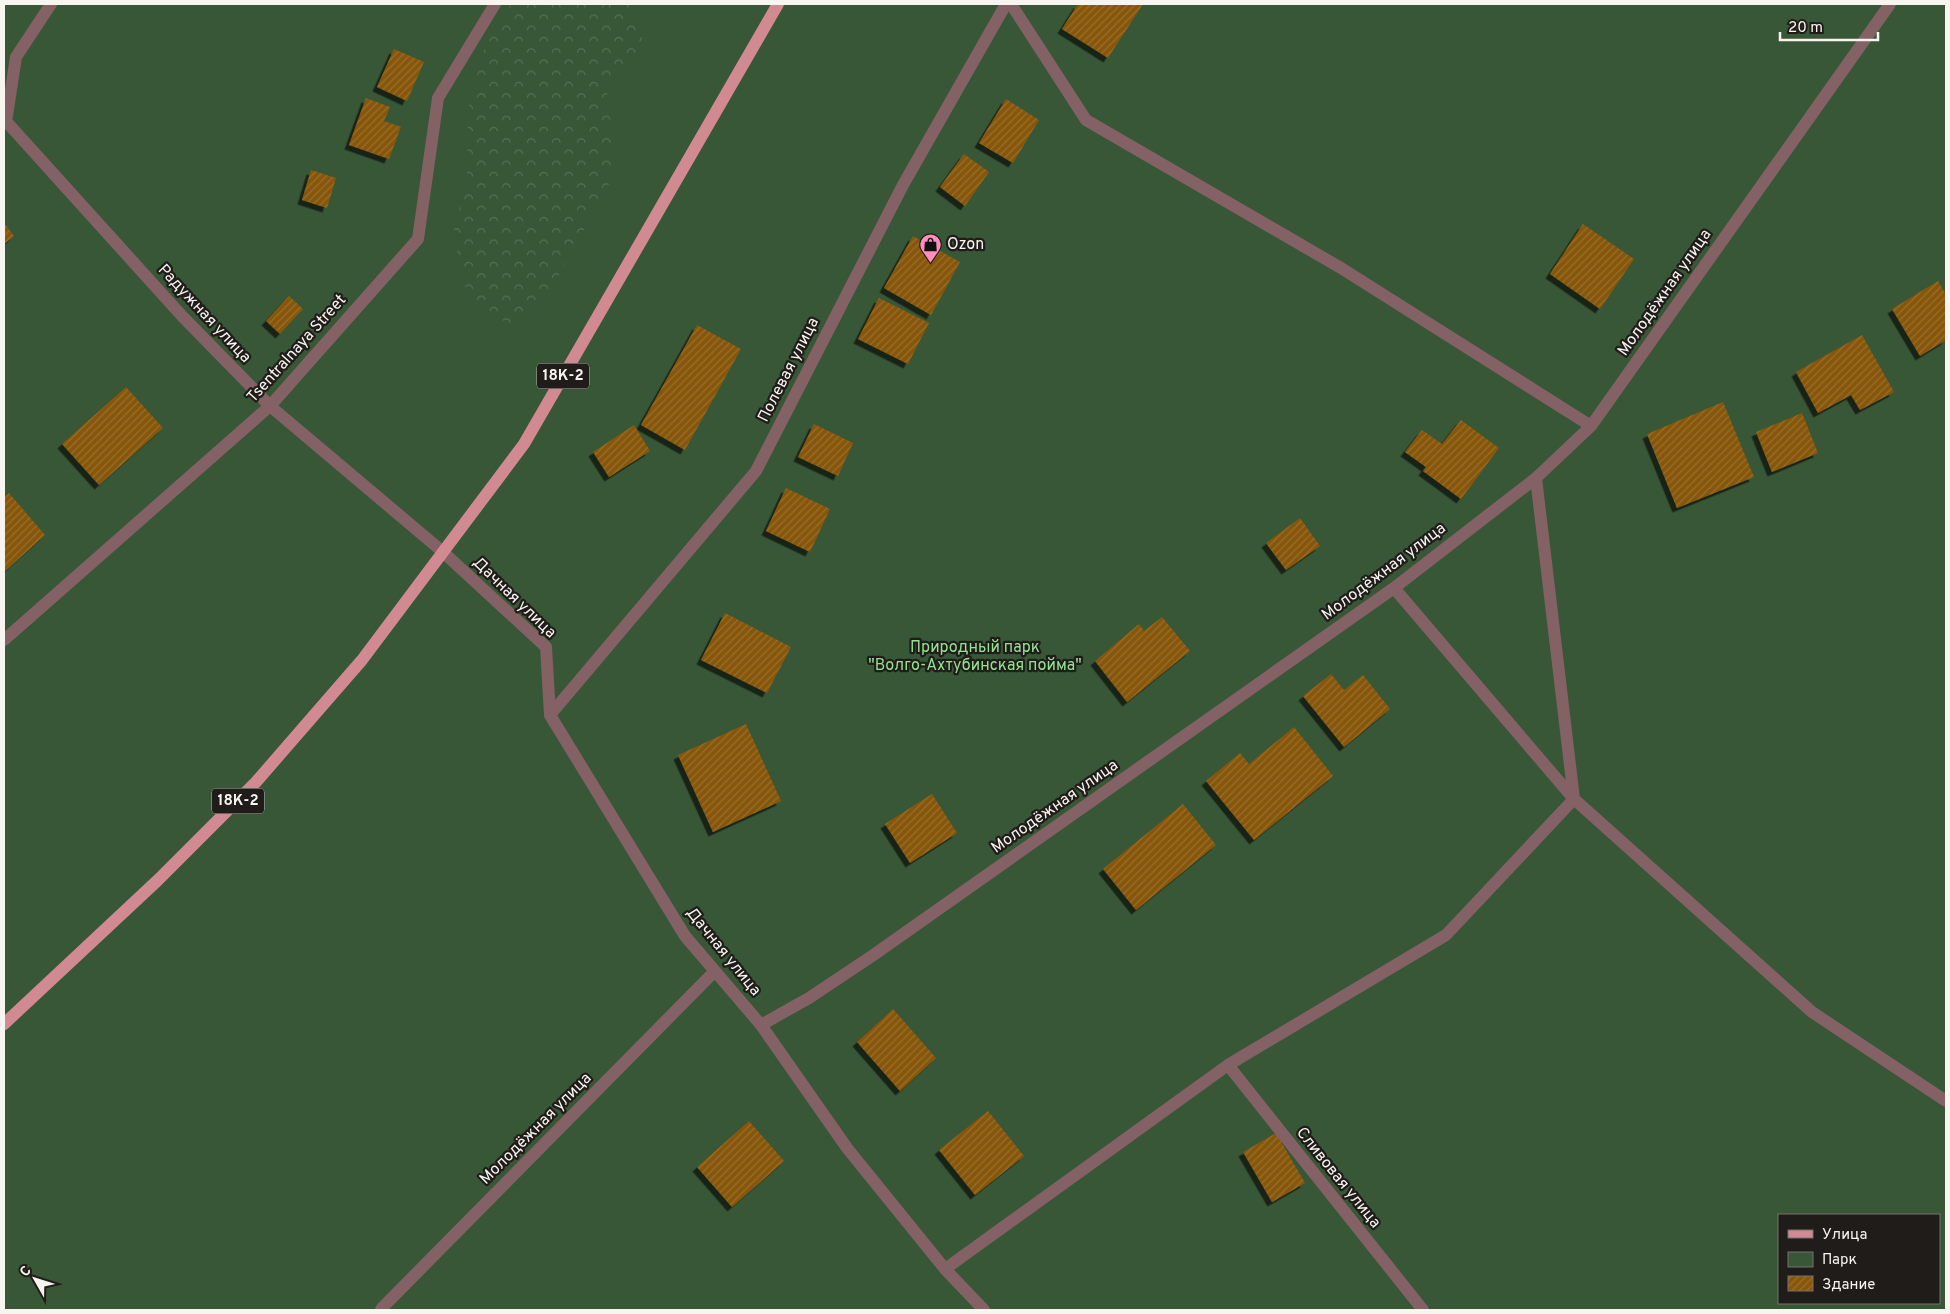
<svg xmlns="http://www.w3.org/2000/svg" width="1950" height="1314" viewBox="0 0 1950 1314" font-family="Overpass,sans-serif">
<style>
.green{fill:#385737;fill-rule:evenodd}
.forest{fill:url(#forest-crowns)}
.building{fill:url(#building-hatch);filter:url(#shadow)}
.lines{fill:none;stroke-linecap:round;stroke-linejoin:round}
.street{stroke:#846165;stroke-width:12}
.primary{stroke:#d18992;stroke-width:12}
.labels{text-anchor:middle;dominant-baseline:central;stroke-width:4.5;stroke-linejoin:round;paint-order:stroke}
.shield{fill:#1f1c19;stroke:#b7b3af;stroke-width:1}
.shield-label{font-size:15px;font-weight:bold;fill:#f8f4ef}
.poi-label{font-size:16px;fill:#f8f4ef;stroke:#1f1c19;text-anchor:start}
.street-label{font-size:16px;fill:#f8f4ef;stroke:#1f1c19}
.park-label{font-size:16px;fill:#93e292;stroke:#1f1c19}
</style>
<defs>
<pattern id="forest-crowns" width="20" height="18" patternUnits="userSpaceOnUse" patternTransform="scale(1.25)"><rect width="20" height="18" fill="#385737"/><path d="M2 6a3 3 0 1 1 6 0M12 15a3 3 0 1 1 6 0" fill="none" stroke="#567054"/></pattern>
<pattern id="building-hatch" width="6" height="6" patternUnits="userSpaceOnUse" patternTransform="scale(1.25)"><rect width="6" height="6" fill="#875609"/><path d="M-1 1l2-2M0 6l6-6M5 7l2-2" fill="none" stroke="#996f2d"/></pattern>
<filter id="shadow"><feDropShadow dx="-4.5" dy="4.5" stdDeviation="0" flood-color="#0009"/></filter>
</defs>
<rect width="100%" height="100%" fill="#3b342d"/>
<path class="green" d="M4,4H1946V1310H4ZM1779,1215H1939V1303H1779Z"/>
<path class="forest" d="M511,4H631L645,46L607,92L616,171L554,285L516,330L467,294L453,234L467,175L468,109L486,42Z"/>
<path class="building" d="M1078,4H1143L1108,58L1062,29Z
M394,49L424,62L407,101L377,87Z
M366,98L390,107L384,121L401,127L389,159L349,145Z
M1006,99L1039,120L1013,163L979,143Z
M964,154L989,172L965,206L940,187Z
M311,170L336,178L327,208L302,200Z
M4,223L14,236L4,244Z
M1583,224L1634,259L1600,309L1550,274Z
M913,236L960,262L931,315L884,288Z
M1938,281L1946,295V340L1920,356L1892,309Z
M289,296L303,309L280,334L266,321Z
M879,298L929,323L908,364L858,339Z
M697,325L741,349L685,450L641,425Z
M1862,335L1894,392L1860,410L1851,395L1818,413L1796,372Z
M126,387L163,428L99,485L62,444Z
M1723,402L1754,477L1677,508L1647,434Z
M1802,413L1818,453L1772,472L1756,432Z
M1461,420L1499,448L1461,499L1423,471L1426,467L1405,452L1422,430L1442,444Z
M814,424L853,443L838,476L798,457Z
M634,425L650,451L609,477L593,452Z
M786,488L830,509L810,552L766,531Z
M9,493L45,535L4,572V498Z
M1300,518L1320,546L1286,570L1266,543Z
M725,613L791,647L767,693L701,660Z
M1162,617L1190,651L1127,702L1095,661L1139,624L1144,631Z
M1331,674L1344,690L1363,675L1390,709L1344,747L1303,696Z
M746,724L781,801L713,832L678,755Z
M1294,727L1333,776L1254,840L1206,781L1240,753L1249,764Z
M932,794L957,833L910,863L885,824Z
M1183,804L1216,845L1136,910L1103,869Z
M893,1009L936,1058L900,1091L857,1042Z
M988,1111L1024,1156L975,1195L939,1150Z
M749,1121L784,1161L732,1207L697,1167Z
M1276,1133L1305,1183L1272,1202L1243,1152Z"/>
<g class="lines">
<path class="street" d="M1011,4L1086,120L1341,268L1591,426
M4,119L182,316L270,406L443,552L546,647L550,715L685,936L761,1025L847,1148L945,1269L984,1310
M4,123L6,122L16,57L51,4
M1394,588L1574,799L1812,1012L1946,1101
M4,640L270,406L418,239L438,98L495,4
M550,715L756,471L903,185L1006,4
M761,1025L809,998L872,956L1394,588L1536,478L1591,426L1890,4
M1228,1065L1423,1310
M945,1269L1228,1065L1446,935L1574,799L1536,478
M381,1310L382,1308L715,971"/>
<path class="primary" d="M4,1024L158,880L256,782L362,660L524,444L778,4"/>
</g>
<defs>
<symbol id="shop-pin" viewBox="-11 -11 22 30"><path d="M0 17L-7.5 6A9.5 9.5 0 1 1 7.5 6Z" fill="#ff8eba" stroke="#1f1c19"/><path d="M-5-2.5h2.3a2.7 3.5 0 0 1 5.4 0H5L5.5 6h-11ZM-1.5-2.5h3a1.5 2.3 0 0 0-3 0Z" fill="#111"/></symbol>
</defs>
<g fill-rule="evenodd">
<use href="#shop-pin" x="918" y="232" width="25" height="34"/>
</g>
<g class="labels">
<g class="shield">
<rect x="537" y="363.5" width="52" height="25" rx="4"/>
<rect x="212" y="788.5" width="52" height="25" rx="4"/>
</g>
<g class="shield-label">
<text x="563" y="376">18К-2</text>
<text x="238" y="801">18К-2</text>
</g>
<g class="poi-label">
<text x="947" y="245">Ozon</text>
</g>
<g class="street-label">
<text transform="translate(1665 293) rotate(-55)">Молодёжная улица</text>
<text transform="translate(204 314) rotate(47)">Радужная улица</text>
<text transform="translate(297 349) rotate(-48)">Tsentralnaya Street</text>
<text transform="translate(789 370) rotate(-63)">Полевая улица</text>
<text transform="translate(1384 572) rotate(-37)">Молодёжная улица</text>
<text transform="translate(514 598) rotate(44)">Дачная улица</text>
<text transform="translate(1055 807) rotate(-35)">Молодёжная улица</text>
<text transform="translate(723 952) rotate(51)">Дачная улица</text>
<text transform="translate(536 1129) rotate(-45)">Молодёжная улица</text>
<text transform="translate(1338 1178) rotate(51)">Сливовая улица</text>
</g>
<g class="park-label">
<text x="975" y="648">Природный парк<tspan x="975" dy="18">"Волго-Ахтубинская пойма"</tspan></text>
</g>
</g>
<rect width="1950" height="1314" fill="none" stroke="#f8f4ef" stroke-width="10"/>
<rect x="1778" y="1214" width="162" height="90" fill="#1f1c19" stroke="#76726f"/>
<rect x="1788" y="1230" width="25" height="8" fill="#d18992" stroke="#76726f"/>
<text x="1822" y="1239" font-size="15" fill="#f8f4ef">Улица</text>
<rect x="1788" y="1252" width="25" height="15" fill="#385737" stroke="#76726f"/>
<text x="1822" y="1264" font-size="15" fill="#f8f4ef">Парк</text>
<rect x="1788" y="1276" width="25" height="15" fill="url(#building-hatch)" stroke="#76726f"/>
<text x="1822" y="1289" font-size="15" fill="#f8f4ef">Здание</text>
<g transform="translate(35 1279) rotate(309)" stroke="#1f1c19" stroke-width="4" paint-order="stroke">
<path d="M0-4L9 19L0 12L-9 19Z" fill="#f8f4ef"/>
<text y="-8" font-size="14" font-weight="bold" text-anchor="middle" fill="#f8f4ef">С</text>
</g>
<path d="M1780 32v8h98v-8" fill="none" stroke="#f8f4ef" stroke-width="2.5"/>
<text x="1788" y="32" font-size="15" fill="#f8f4ef" stroke="#1f1c19" stroke-width="4" paint-order="stroke">20 m</text>
</svg>
